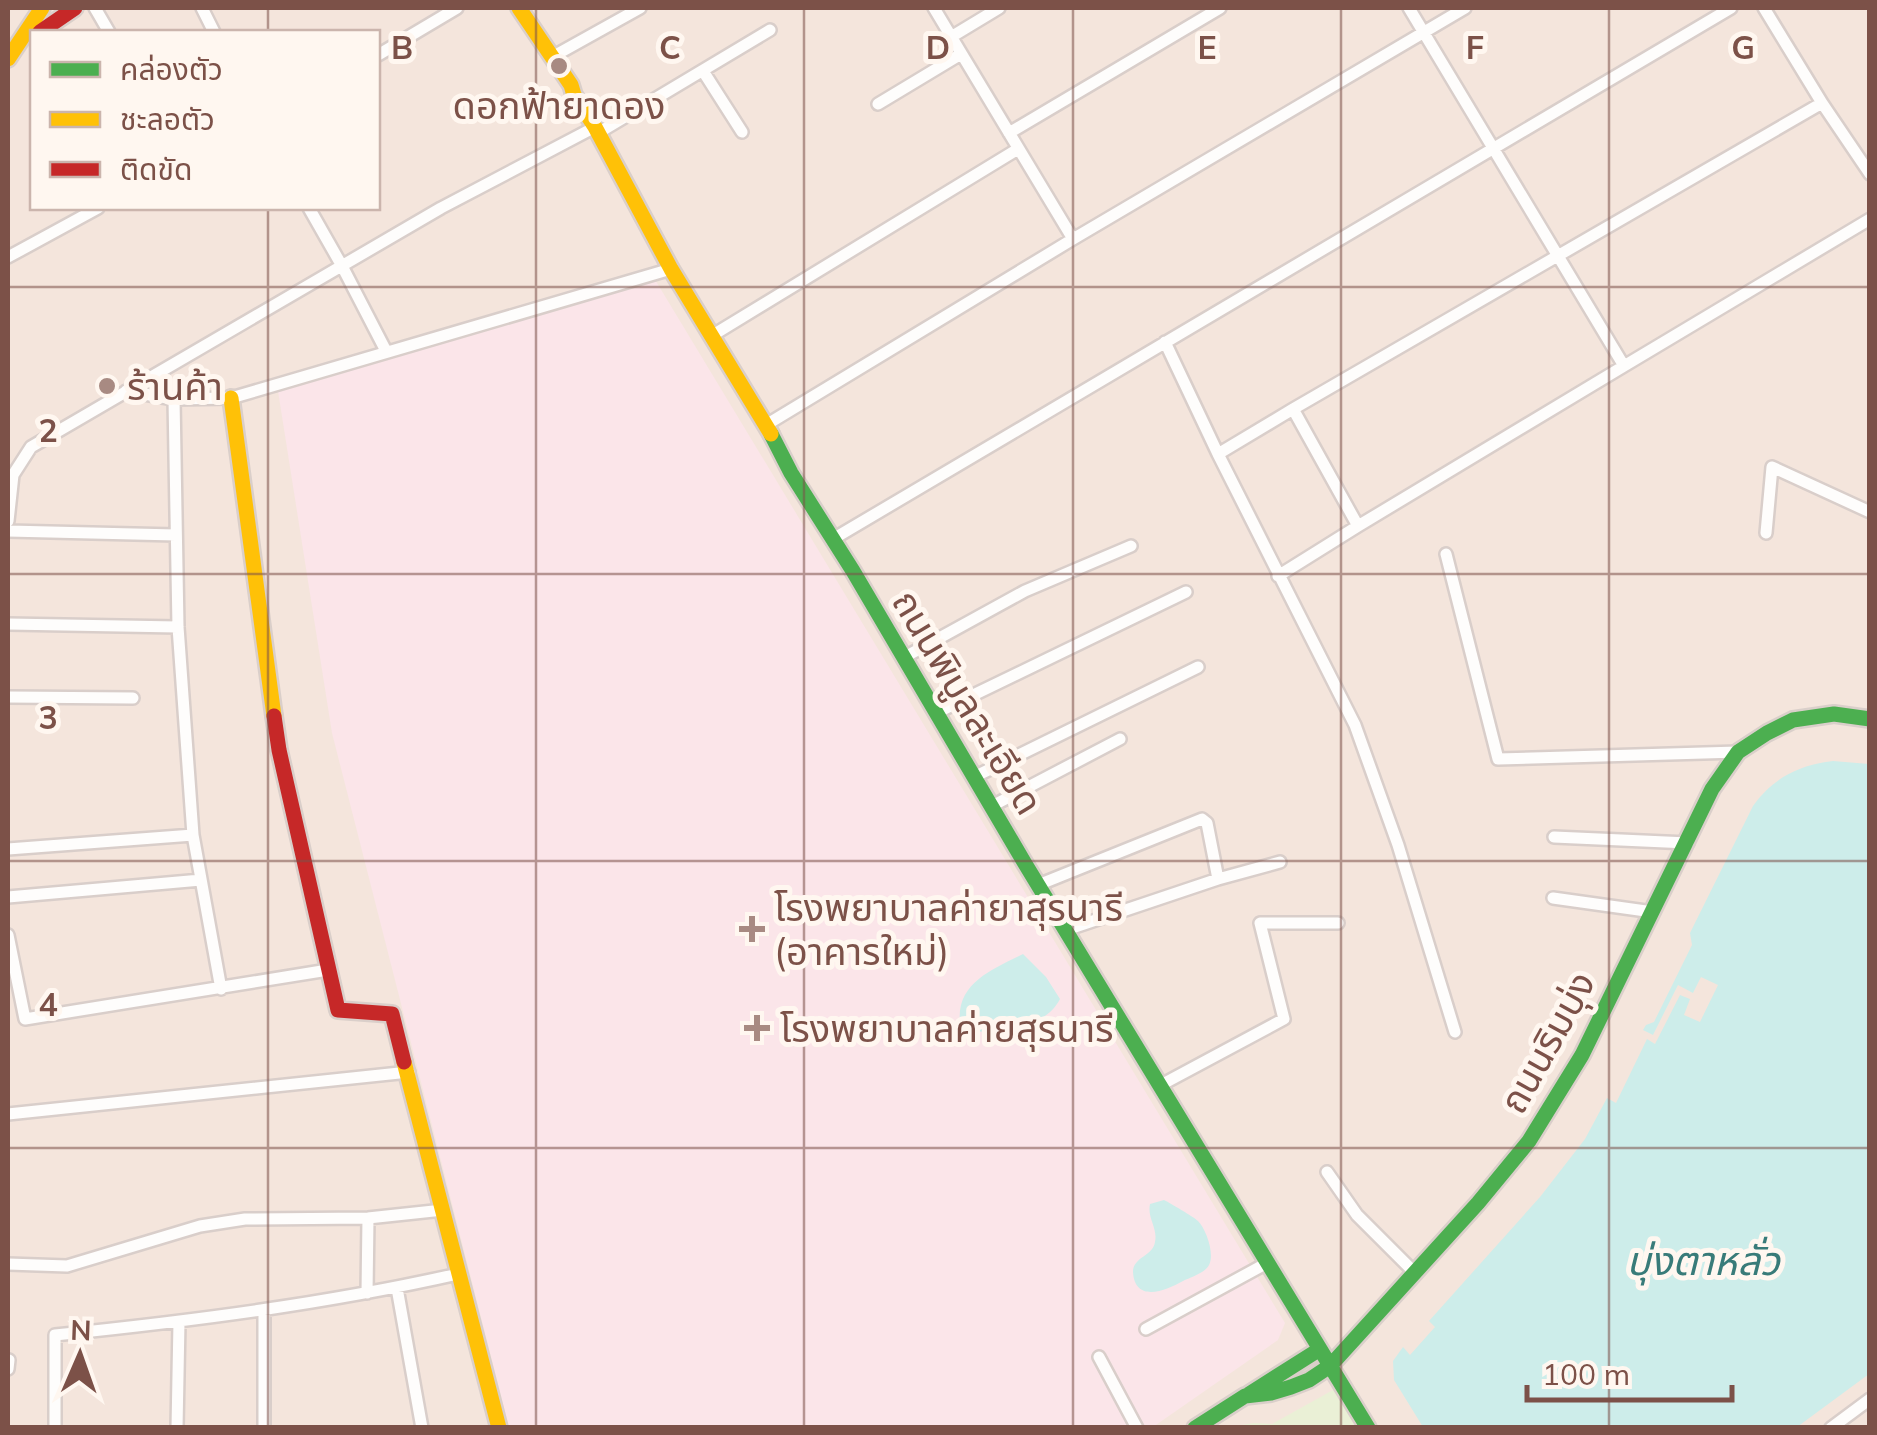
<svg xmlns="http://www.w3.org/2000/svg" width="1877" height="1435" viewBox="0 0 1877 1435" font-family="Mulish,'Noto Sans Thai',sans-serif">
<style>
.residential{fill:#f4e5dc;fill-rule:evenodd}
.medical{fill:#fbe5e9}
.green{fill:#eaf0d6}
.water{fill:#cdedea}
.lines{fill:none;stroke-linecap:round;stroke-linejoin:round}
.street-casing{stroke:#d9ceca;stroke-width:16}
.fast-casing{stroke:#dacfca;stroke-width:20}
.slow-casing{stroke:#dacfca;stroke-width:20}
.jam-casing{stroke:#dacfca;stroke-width:20}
.street{stroke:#fefdfc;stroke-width:11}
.fast{stroke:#4caf50;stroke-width:15}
.slow{stroke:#ffc107;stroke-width:15}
.jam{stroke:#c62828;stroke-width:15}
.grid{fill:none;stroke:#7c5148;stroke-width:2.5;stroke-opacity:0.55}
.poi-dot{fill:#a88a82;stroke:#fff7f0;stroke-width:4}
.labels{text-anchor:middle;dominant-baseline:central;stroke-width:10;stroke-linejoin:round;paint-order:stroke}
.poi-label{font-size:38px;fill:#7c5148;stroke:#fff7f0;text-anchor:start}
.street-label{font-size:38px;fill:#7c5148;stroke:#fff7f0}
.water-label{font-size:40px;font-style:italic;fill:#387b79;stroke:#fff7f0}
.grid-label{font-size:32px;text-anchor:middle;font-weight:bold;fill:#7c5148;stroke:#fff7f0;stroke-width:10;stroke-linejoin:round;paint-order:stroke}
</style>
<rect width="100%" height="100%" fill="#f9f3ed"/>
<path class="residential" d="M8,8H1869V1427H8ZM32,32H378V208H32Z"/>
<path class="medical" d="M654,278L1285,1323L1278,1340L1153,1427H509L332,733L278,391Z"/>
<path class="green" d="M1333,1390L1357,1427H1231L1254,1423L1272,1424Z"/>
<path class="water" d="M1833,761L1869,764V1374L1797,1427H1423L1394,1380L1393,1361L1403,1347L1410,1355L1435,1327L1429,1321L1540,1197L1585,1139L1607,1098L1616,1103L1647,1039L1655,1044L1680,995L1690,999L1684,1015L1700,1022L1718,985L1701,977L1693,993L1678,985L1653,1035L1643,1030L1646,1025L1654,1022L1692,945L1690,933L1753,806C1773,778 1799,765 1833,761Z
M1023,954L1046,977L1060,999C1045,1029 1002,1030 972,1032L960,1022C956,983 993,969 1023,954Z
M1164,1200C1170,1203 1194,1217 1198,1221C1206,1229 1215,1254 1209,1265C1205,1273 1191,1277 1183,1281C1167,1290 1135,1304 1133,1272C1133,1257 1153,1256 1155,1242C1158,1228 1147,1218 1150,1204Z"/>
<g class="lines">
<defs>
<path id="street" d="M95,8L109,32
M202,8L214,32
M934,8L1073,239
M951,37L999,8
M378,55L457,8
M552,57L640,8
M703,71L742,132
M1822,103L1870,174
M878,104L961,54
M598,133L770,30
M1009,133L1220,8
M309,208L342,266L386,351
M8,257L98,208
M713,335L1018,149
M1165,342L1218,454L1293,409L1822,103L1764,8
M1624,366L1870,219
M126,391L174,399L231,398L671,269
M174,399L178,627L193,835L221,989
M1293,409L1358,526
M766,425L1073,239L1465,8
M1218,454L1355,725L1398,845L1455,1032
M8,475H13L31,447L441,208L595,127
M8,521L13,475
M8,531L176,535
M1766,533L1772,467L1870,512
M833,539L1731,8
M1446,554L1498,759L1738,752
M1278,576L1358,526L1624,366L1409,8
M8,624L178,627
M903,658L1025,591L1131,546
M8,697L133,698
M936,713L1186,592
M974,777L1198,667
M992,806L1120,739
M1554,837L1688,843
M8,849L193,835
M1038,885L1202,819L1207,823L1218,879
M8,897L201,880
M1553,898L1653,912
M1066,930L1218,879L1280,862
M8,935L25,1019L328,970
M1159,1086L1284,1019L1260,923H1338
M8,1114L409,1072
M1327,1172L1357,1215L1415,1273
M8,1264L67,1266L200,1226L245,1219L368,1218L443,1210
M397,1288L422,1428
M367,1293L368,1218
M264,1310V1428
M1146,1329L1267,1263
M1099,1357L1137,1428
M8,1369L9,1360
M55,1428V1335C191,1321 325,1304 458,1274
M177,1428L179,1322
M1831,1428L1870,1399"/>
<path id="fast" d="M771,434L791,473L853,571L1024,862L1368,1428
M1249,1394L1320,1349
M1195,1428L1245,1396L1271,1393L1291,1387L1309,1380L1330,1366L1478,1203L1529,1141L1582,1055L1712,789L1738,752L1767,733L1793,720L1834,714L1870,719"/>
<path id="slow" d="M519,8L571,85L574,95L595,127L671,269L771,434
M8,59L42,8
M231,398L274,716
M404,1062L499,1428"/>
<path id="jam" d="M40,32L75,8
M274,716L279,750L338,1010L392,1014L404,1062"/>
</defs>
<use href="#street" class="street-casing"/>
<use href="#fast" class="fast-casing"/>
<use href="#slow" class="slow-casing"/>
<use href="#jam" class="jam-casing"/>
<use href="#street" class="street"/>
<use href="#fast" class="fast"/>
<use href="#slow" class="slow"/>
<use href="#jam" class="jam"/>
</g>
<path class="grid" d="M268,8V32M536,8V1428M804,8V1428M1073,8V1428M1341,8V1428M1609,8V1428M268,208V1428M8,287H1870M8,574H1870M8,861H1870M8,1148H1870"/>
<g class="poi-dot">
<circle cx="559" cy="66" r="10"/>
<circle cx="107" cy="386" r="10"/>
<path d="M747 914h10v10h10v10h-10v10h-10v-10h-10v-10h10z"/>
<path d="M752 1013h10v10h10v10h-10v10h-10v-10h-10v-10h10z"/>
</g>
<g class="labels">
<g class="poi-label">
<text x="559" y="105" text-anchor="middle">ดอกฟ้ายาดอง</text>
<text x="127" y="386">ร้านค้า</text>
<text x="774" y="907">โรงพยาบาลค่ายาสุรนารี<tspan x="774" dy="44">(อาคารใหม่)</tspan></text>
<text x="780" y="1028">โรงพยาบาลค่ายสุรนารี</text>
</g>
<g class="street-label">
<text transform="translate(968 702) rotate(59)">ถนนพิบูลละเอียด</text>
<text transform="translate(1547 1042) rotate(-61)">ถนนริมบุ่ง</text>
</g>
<g class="water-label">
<text x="1703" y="1260">บุ่งตาหลั่ว</text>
</g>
</g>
<g class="grid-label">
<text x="402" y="59">B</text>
<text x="670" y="59">C</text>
<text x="938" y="59">D</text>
<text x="1207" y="59">E</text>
<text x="1475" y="59">F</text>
<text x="1743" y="59">G</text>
<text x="48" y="442">2</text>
<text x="48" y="729">3</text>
<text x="48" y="1016">4</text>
</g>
<rect width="1877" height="1435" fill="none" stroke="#7c5148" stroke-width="20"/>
<rect x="30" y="30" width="350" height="180" fill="#fff7f0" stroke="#cbb5ad" stroke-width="2.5"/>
<rect x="50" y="62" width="50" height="15" fill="#4caf50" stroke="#cbb5ad" stroke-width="2.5"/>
<text x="120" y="80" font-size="30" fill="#7c5148">คล่องตัว</text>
<rect x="50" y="112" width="50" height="15" fill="#ffc107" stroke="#cbb5ad" stroke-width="2.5"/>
<text x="120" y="130" font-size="30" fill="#7c5148">ชะลอตัว</text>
<rect x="50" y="162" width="50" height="15" fill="#c62828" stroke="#cbb5ad" stroke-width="2.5"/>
<text x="120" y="180" font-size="30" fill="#7c5148">ติดขัด</text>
<g transform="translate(80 1355) rotate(2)" stroke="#fff7f0" stroke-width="8" paint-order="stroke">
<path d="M0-8L18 38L0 25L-18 38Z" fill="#7c5148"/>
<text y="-15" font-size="28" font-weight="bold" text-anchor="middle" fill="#7c5148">N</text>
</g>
<path d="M1527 1385v15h205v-15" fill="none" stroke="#7c5148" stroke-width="5"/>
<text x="1542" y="1385" font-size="30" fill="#7c5148" stroke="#fff7f0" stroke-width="8" paint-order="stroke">100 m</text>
</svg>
